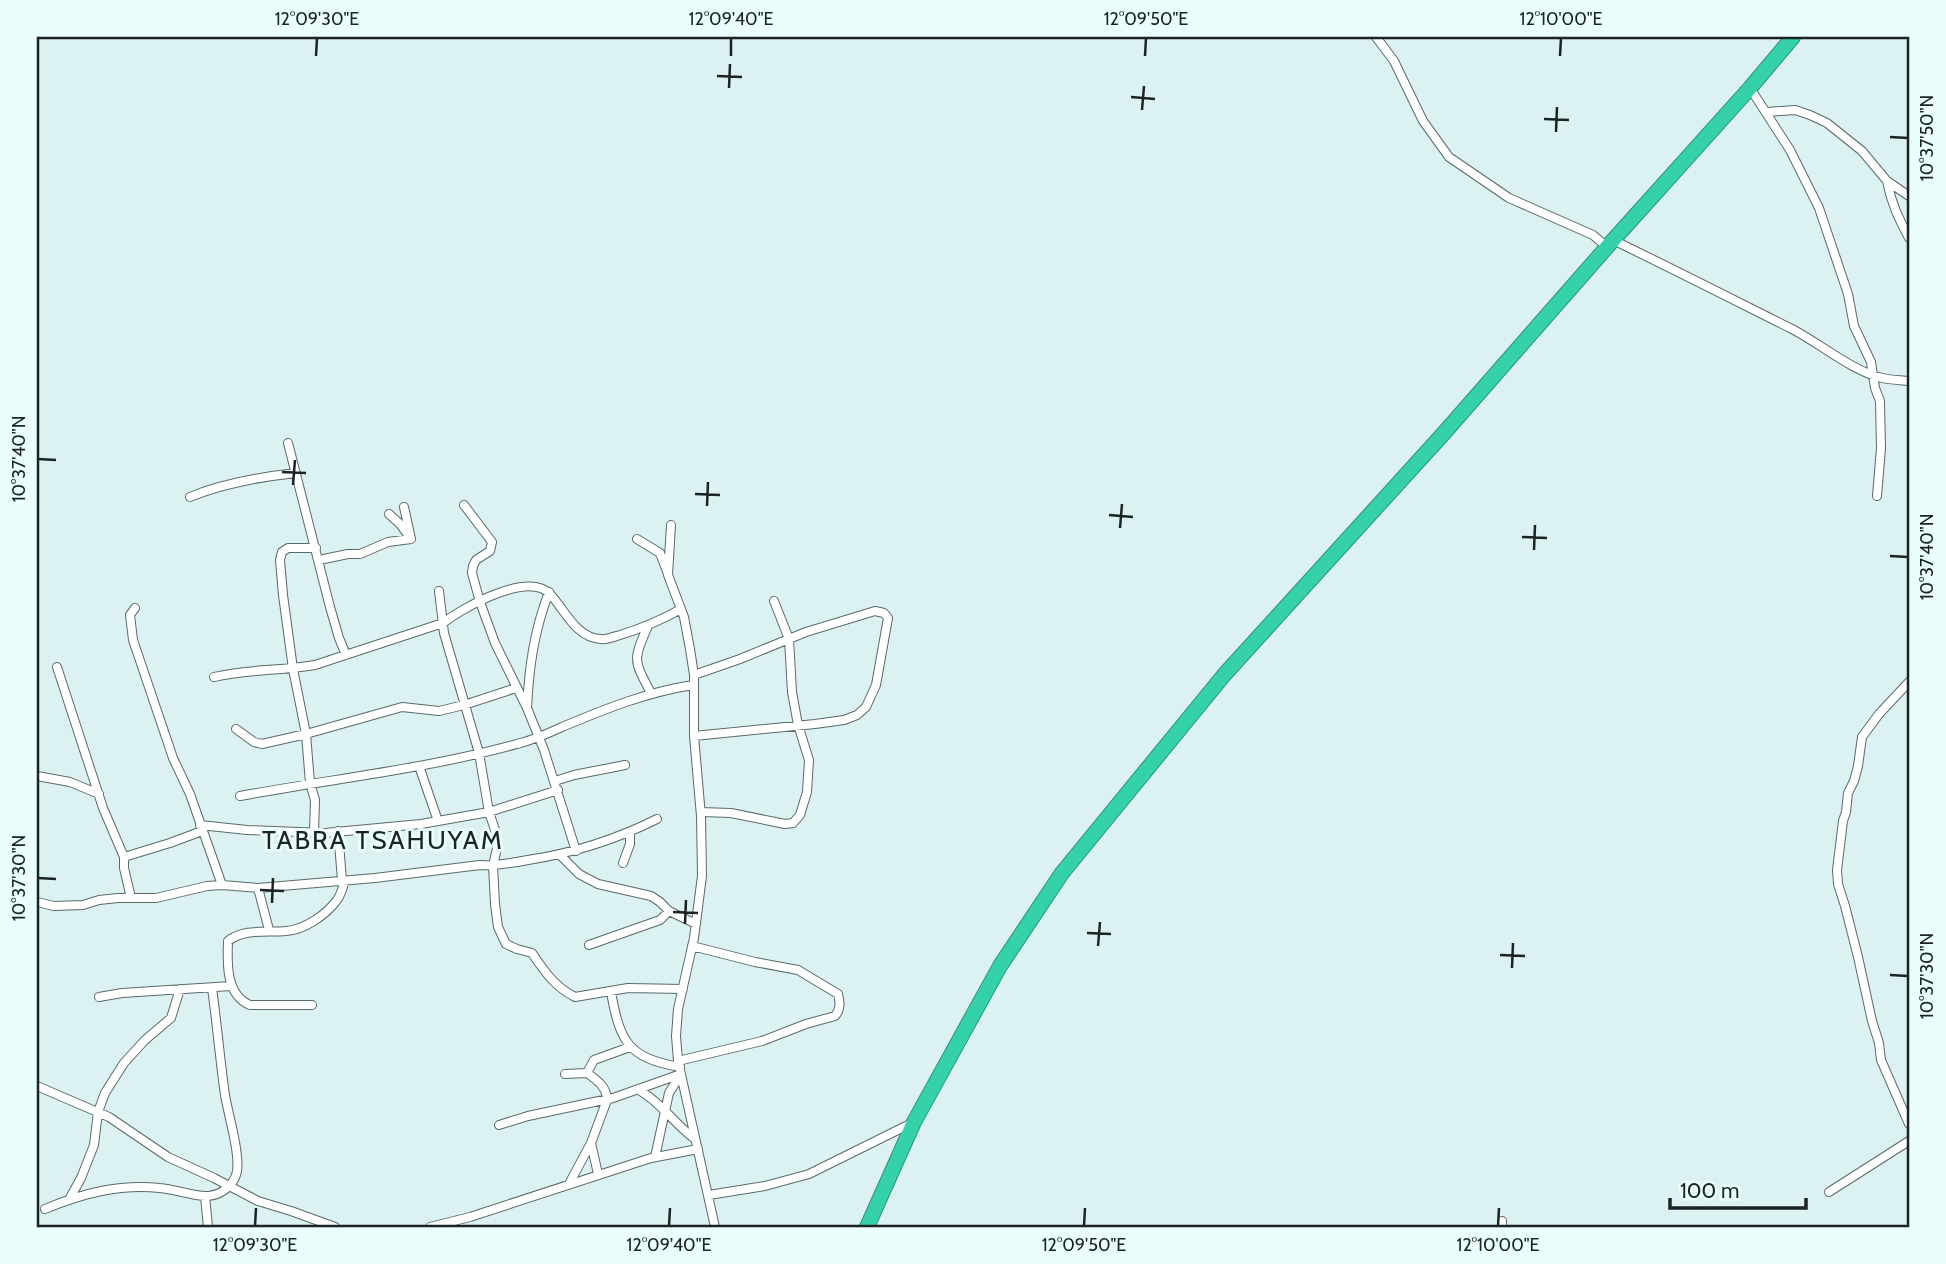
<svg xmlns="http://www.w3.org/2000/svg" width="1946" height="1264" viewBox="0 0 1946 1264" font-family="Cabin,sans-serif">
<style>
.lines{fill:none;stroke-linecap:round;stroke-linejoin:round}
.street-casing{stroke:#596a6a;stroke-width:10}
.highway-casing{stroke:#2c947c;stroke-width:16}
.street{stroke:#fff;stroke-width:8}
.highway{stroke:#35d1ab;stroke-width:14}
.ticks{fill:none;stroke:#1c2324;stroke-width:2.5}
.labels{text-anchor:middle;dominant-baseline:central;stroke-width:6;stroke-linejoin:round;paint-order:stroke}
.quarter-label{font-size:26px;letter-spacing:2px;fill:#1c2324;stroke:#eafefe}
.neatline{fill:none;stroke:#1c2324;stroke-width:2.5}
.ticks-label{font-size:18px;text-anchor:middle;fill:#1c2324}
</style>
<rect width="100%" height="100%" fill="#dcf1f1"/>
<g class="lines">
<defs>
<path id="street" d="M1376,37L1394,61L1423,121L1449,157L1509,198L1593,235L1607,247
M1750,88L1790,150L1819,208L1848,294L1854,326L1871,362L1875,388L1880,401L1881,448L1877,496
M1767,112L1795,110L1810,115L1827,123L1862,151L1887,181L1909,196
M1887,181C1891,203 1899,219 1909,238
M1613,240C1673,269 1732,299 1792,329C1821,344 1852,371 1882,378C1891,380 1900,380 1909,381
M288,443L330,607L339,638L346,655
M190,497C224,483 259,477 296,473
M464,505L492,542L490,551L476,560L473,566L472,573L480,602L495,643L527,708L544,750L576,851
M389,514L400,524L411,539L404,507
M671,525L668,575L684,617L690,649L694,675V736L701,816L702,876L694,938L678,1009L676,1036L678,1061L715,1227
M637,539L660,553L668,574
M319,560L348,554H360L388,542L411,539
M439,591L444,633L479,753L489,812L495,830L497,848L493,866L495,904L498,927L506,944L517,949L532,953C544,971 555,987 575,997L628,988L683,989
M135,608L130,615L133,640L173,758L190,794L222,885
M648,626C632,661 634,661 651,693
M57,667L103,808L124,857V868L131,898
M694,675L740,659L806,632L875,611L884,613L888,618L876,685L866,707L857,715L844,720L815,724L694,736
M214,677C247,669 281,671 315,665L443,623C464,607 528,571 550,594C565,610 576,638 601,639C606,640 612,637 617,636C640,629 660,621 681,609
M1909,682L1879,714L1862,737L1858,766L1854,781L1848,793L1846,812L1843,821L1837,870L1838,884L1845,906L1858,957L1872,1021L1879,1043L1881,1060L1909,1124
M527,708C529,667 534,631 549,592
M236,729L254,742L262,744L306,734L402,707L439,711L464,705L516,688
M419,766L438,821
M37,776L70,782L99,794
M555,781L574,775L625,765
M240,796C332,779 426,769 517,744C533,740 547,734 562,727C605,709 647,692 693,685
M701,812L731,813L785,824L793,823L800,815L807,792L809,760L798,725L792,692L789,639L774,601
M200,825L247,830L325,833L421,824L489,812L558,790
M338,831L342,880
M314,833L315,800L310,783L306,734L293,669L283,595L280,560L282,552L288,548H316
M560,855L579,874L598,884L651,896L660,902L669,911L696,924
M124,857L170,843L202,831
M623,863L630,844V832
M258,888L269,930
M37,902L54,906L83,905L99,900L118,898H156L207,886L222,885L258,888L375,878L480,865C496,866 512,863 528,860C574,853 615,840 657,819
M589,945L660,920L669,911
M611,992C620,1042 628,1058 680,1067
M99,997L122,993L231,986
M312,1005H250C226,995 227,964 228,941C245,928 267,933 286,931C304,930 326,915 337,900C341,895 343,887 345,880
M678,1061L762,1041L806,1024L835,1016C841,1009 840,1002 838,994L798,970L755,962L692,946
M587,1073C597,1080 607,1087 607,1100L591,1143L598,1174
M565,1074L587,1073L594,1060L630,1047
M37,1086L109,1117L168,1157L214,1178L258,1201L291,1211L335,1227
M639,1090C662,1103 674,1124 695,1139
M499,1125L528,1116L613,1098L681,1074
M655,1157L669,1093L681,1074
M569,1184L591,1143
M1829,1192L1909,1141
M709,1195L765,1186L809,1174L912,1123
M205,1196L208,1227
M70,1198L81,1178L94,1145L98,1112L105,1093L124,1063L145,1040L171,1018L180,989
M45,1209C83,1193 119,1184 160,1188C175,1189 194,1197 208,1196C220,1195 232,1187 236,1175C242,1159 228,1114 225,1095C220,1060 217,1024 212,988
M430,1227L470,1217L651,1158L698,1149
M1502,1227V1221"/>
<path id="highway" d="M867,1227L914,1122L1000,966L1062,873L1224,675L1444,433L1607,247L1750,88L1793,37"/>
</defs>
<use href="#street" class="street-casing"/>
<use href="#highway" class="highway-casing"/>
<use href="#street" class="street"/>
<use href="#highway" class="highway"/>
</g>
<path class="ticks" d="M316,56L317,38M731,56V38M1145,56L1146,38M1560,56L1561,38M717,76L742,77M729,88L730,64M1131,97L1155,99M1142,110L1144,86M1544,119L1569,120M1556,132L1557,107M1890,137L1908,138M38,459L56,460M282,472L306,473M293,485L295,460M695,494L720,495M707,506L708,482M1109,515L1133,517M1120,528L1122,504M1522,537L1547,538M1534,550L1535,525M1890,556L1908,557M38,878L56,879M260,890L284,891M272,903L273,878M673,912L698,913M685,924L686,900M1087,933L1111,934M1098,946L1100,922M1500,955L1525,956M1512,968L1513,943M1890,975L1908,976M255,1226L256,1208M669,1226L670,1208M1084,1226L1085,1208M1498,1226L1499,1208"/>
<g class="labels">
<g class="quarter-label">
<text x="383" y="840">TABRA TSAHUYAM</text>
</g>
</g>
<rect width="1946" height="1264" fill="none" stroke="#eafefe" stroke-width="77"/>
<path d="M1670 1198v10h136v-10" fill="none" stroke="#1c2324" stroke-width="3.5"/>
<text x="1680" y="1198" font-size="21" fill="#1c2324" stroke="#eafefe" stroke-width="5" paint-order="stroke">100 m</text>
<rect x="38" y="38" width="1870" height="1188" class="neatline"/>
<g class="ticks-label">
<text x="317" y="25">12°09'30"E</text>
<text x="731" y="25">12°09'40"E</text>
<text x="1146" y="25">12°09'50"E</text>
<text x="1561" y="25">12°10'00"E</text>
<text transform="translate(1927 138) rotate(-90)" y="6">10°37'50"N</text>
<text transform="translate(19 459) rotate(-90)" y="6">10°37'40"N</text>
<text transform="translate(1927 557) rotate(-90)" y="6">10°37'40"N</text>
<text transform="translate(19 878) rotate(-90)" y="6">10°37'30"N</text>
<text transform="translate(1927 976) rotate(-90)" y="6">10°37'30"N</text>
<text x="255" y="1251">12°09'30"E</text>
<text x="669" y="1251">12°09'40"E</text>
<text x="1084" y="1251">12°09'50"E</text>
<text x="1498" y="1251">12°10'00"E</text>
</g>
</svg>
